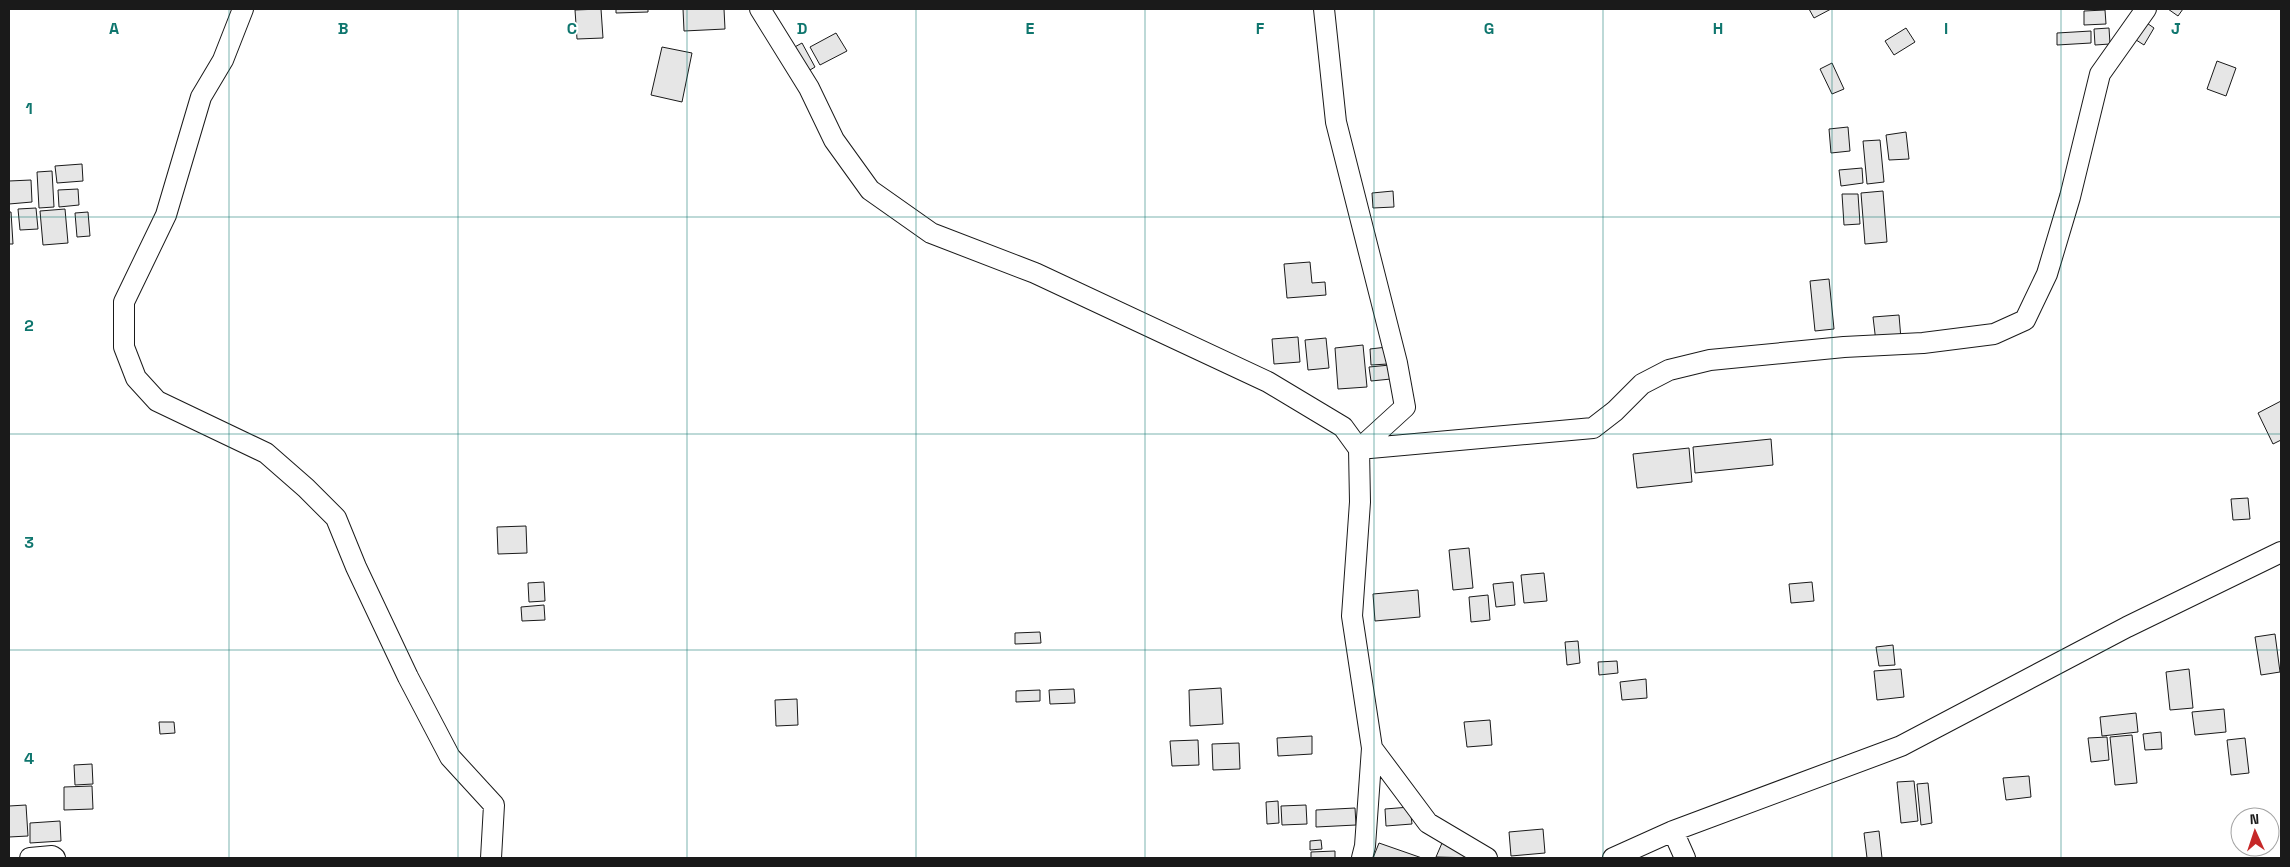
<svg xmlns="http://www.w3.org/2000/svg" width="2290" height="867" viewBox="0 0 2290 867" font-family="'Space Grotesk',sans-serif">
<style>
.building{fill:#e6e6e6;stroke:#1a1a1a}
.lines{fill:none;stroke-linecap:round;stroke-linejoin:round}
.minor-casing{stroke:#1a1a1a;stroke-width:22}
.minor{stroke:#fff;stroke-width:20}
.grid{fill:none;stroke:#0f766e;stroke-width:1;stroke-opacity:0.55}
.grid-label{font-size:16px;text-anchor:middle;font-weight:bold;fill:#0f766e;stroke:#fff;stroke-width:4;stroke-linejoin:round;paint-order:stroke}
</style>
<rect width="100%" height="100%" fill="#fff"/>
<path class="building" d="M601,9L603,38L577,39L575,10Z
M616,9H648V12L616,13Z
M683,9H724L725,29L684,31Z
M1809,9H1831L1814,18Z
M2168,9H2183L2178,16Z
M2105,10L2106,24L2084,25V11Z
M2144,21L2154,28L2144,45L2133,38Z
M1906,28L1915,42L1894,55L1885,41Z
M2109,28L2110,44L2095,45L2094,29Z
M2091,31V43L2057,45V33Z
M836,33L847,51L820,65L810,47Z
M802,43L815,67L805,73L791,49Z
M662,47L692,53L682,102L651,95Z
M2217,61L2236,68L2226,96L2207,89Z
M1832,63L1844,89L1832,94L1820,69Z
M1848,127L1850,151L1831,153L1829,129Z
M1906,132L1909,159L1889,160L1886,135Z
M1880,140L1884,182L1867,184L1863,141Z
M82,164L83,181L57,183L55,166Z
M1862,168L1863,183L1841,186L1839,170Z
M52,171L54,207L39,208L37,172Z
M31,180L32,202L9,204V181Z
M78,189L79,205L59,207L58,190Z
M1393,191L1394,207L1373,208L1372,193Z
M1883,191L1887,242L1865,244L1861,193Z
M1842,194H1858L1860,224L1844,225Z
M36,208L38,229L20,230L18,209Z
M65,209L68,243L43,245L40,211Z
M9,212H11L13,244H9Z
M88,212L90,236L77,237L75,213Z
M1310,262L1312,283L1325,282L1326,295L1287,298L1284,264Z
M1829,279L1834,329L1815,331L1810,281Z
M1899,315L1901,339L1876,342L1873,317Z
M1298,337L1300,362L1274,364L1272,339Z
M1326,338L1329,368L1308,370L1305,340Z
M1363,345L1367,387L1338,389L1335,348Z
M1387,347L1388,364L1371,365L1370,349Z
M1390,365L1391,379L1371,381L1369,367Z
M2281,401V440L2273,444L2258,413Z
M1771,439L1773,465L1695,473L1693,447Z
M1689,448L1692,482L1637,488L1633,454Z
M2248,498L2250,519L2233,520L2231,499Z
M526,526L527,553L498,554L497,527Z
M1469,548L1473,588L1453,590L1449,550Z
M1544,573L1547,601L1524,603L1521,575Z
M544,582L545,601L529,602L528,583Z
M1513,582L1515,605L1496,607L1493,584Z
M1812,582L1814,601L1791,603L1789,584Z
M1418,590L1420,617L1375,621L1373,594Z
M1488,595L1490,620L1471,622L1469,597Z
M544,605L545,620L522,621L521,607Z
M1040,632L1041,643L1015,644V633Z
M2275,634L2280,672L2261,675L2255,637Z
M1578,641L1580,663L1567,665L1565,642Z
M1893,645L1895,665L1879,666L1876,647Z
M1617,661L1618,673L1599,675L1598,662Z
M1901,669L1904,697L1877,700L1874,671Z
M2189,669L2193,708L2170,710L2166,672Z
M1646,679L1647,698L1622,700L1620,682Z
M1221,688L1223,724L1190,726L1189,690Z
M1074,689L1075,703L1050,704L1049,690Z
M1040,690V701L1016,702V691Z
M797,699L798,725L776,726L775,700Z
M2224,709L2226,732L2195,735L2192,712Z
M2136,713L2138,732L2102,736L2100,717Z
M1490,720L1492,745L1467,747L1464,722Z
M159,722H174L175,733L160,734Z
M2161,732L2162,749L2145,750L2143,734Z
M2132,735L2137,783L2115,785L2110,737Z
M1312,736V754L1278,756L1277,738Z
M2107,737L2109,760L2091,762L2088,738Z
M2245,738L2249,773L2231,775L2227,740Z
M1198,740L1199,765L1172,766L1170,741Z
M1239,743L1240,769L1213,770L1212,744Z
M92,764L93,784L75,785L74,765Z
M2029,776L2031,797L2006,800L2003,778Z
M1914,781L1918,821L1901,823L1897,782Z
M1928,783L1932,823L1921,825L1917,784Z
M92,786L93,809L64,810V787Z
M1278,801L1279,823L1267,824L1266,802Z
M26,805L28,836L9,837V806Z
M1306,805L1307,824L1282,825L1281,806Z
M1410,807L1412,824L1386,826L1385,809Z
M1355,808L1356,825L1316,827V810Z
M60,821L61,841L30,843V823Z
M1543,829L1545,853L1511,856L1509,832Z
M1879,831L1882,858H1867L1864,833Z
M1321,840L1322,849L1310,850V841Z
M1379,843L1422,858H1373Z
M1442,843L1476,858L1436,857Z
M1335,851V858H1311V852Z"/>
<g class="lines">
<defs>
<path id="minor" d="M243,9L223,60L201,97L166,215L124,302V347L136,378L157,401L266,453L306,488L336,518L356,567L408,677L450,757L494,805L491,858
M760,9L809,88L834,140L870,190L931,233L1035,273L1268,382L1343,427L1359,449L1360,502L1352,616L1372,748L1365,846L1362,858
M1324,9L1336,122L1397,363L1405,407L1359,449
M1359,449L1593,428L1615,411L1642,384L1669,370L1710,360L1844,347L1923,343L1994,334L2025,320L2047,274L2070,197L2100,74L2146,9
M1372,748L1428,823L1487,858
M1673,831L1685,858
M30,858L52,856L55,858
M1613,858L1673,831L1901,746L2127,627L2281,552"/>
</defs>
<use href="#minor" class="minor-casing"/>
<use href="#minor" class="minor"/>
</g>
<path class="grid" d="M229,9V858M458,9V858M687,9V858M916,9V858M1145,9V858M1374,9V858M1603,9V858M1832,9V858M2061,9V858M9,217H2281M9,434H2281M9,650H2281"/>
<g class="grid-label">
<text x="114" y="34">A</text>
<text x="343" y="34">B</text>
<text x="572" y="34">C</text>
<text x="802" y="34">D</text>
<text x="1030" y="34">E</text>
<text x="1260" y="34">F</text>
<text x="1489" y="34">G</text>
<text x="1718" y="34">H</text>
<text x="1946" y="34">I</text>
<text x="2176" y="34">J</text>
<text x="29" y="114">1</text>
<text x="29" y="331">2</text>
<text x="29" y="548">3</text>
<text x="29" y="764">4</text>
</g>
<rect width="2290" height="867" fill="none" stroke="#1a1a1a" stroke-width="20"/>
<g transform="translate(2255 832) rotate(357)"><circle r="24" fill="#ffffff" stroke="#a3a3a3"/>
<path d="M0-4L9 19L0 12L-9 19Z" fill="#c62828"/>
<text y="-8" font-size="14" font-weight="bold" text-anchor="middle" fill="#1a1a1a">N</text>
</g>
</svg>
